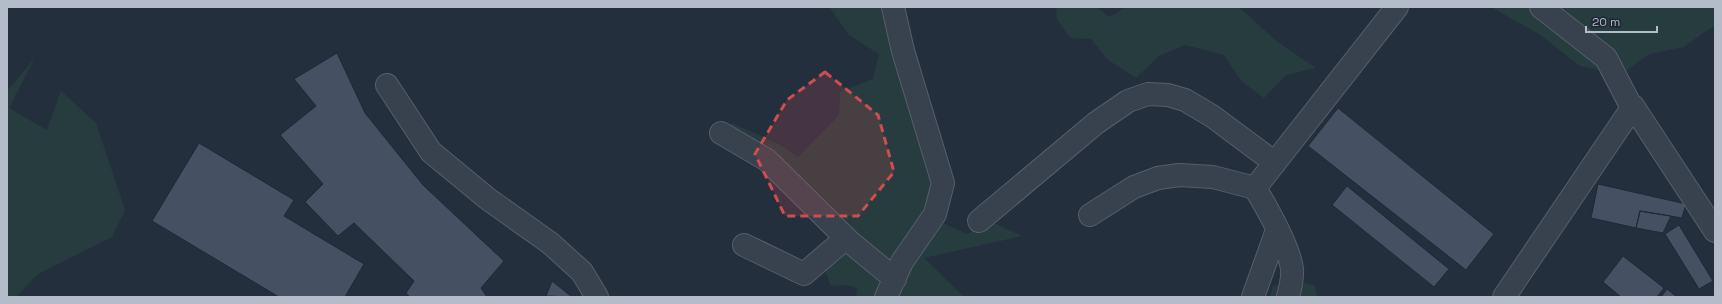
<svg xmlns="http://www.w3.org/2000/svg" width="1722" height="304" viewBox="0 0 1722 304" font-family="'Space Grotesk',sans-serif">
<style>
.green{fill:#263c3f}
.building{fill:#455162;stroke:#1f2835}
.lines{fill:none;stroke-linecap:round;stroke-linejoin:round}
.minor-casing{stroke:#565f6c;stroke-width:24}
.minor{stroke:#38414e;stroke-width:22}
.marked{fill:#ce4d50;fill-opacity:0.2;stroke:#ce4d50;stroke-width:3;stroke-dasharray:8 5;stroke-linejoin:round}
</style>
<rect width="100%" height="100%" fill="#242f3e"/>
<path class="green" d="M828,7H906L907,19L920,64V109L941,222L967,234L990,221L1022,236L924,258L964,297H856L857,288L846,285L831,286L824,268L830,252L856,255L864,238L829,230L717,123L734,124L779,144L798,157L839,115L840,92L873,79L879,54L849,35L830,8Z
M1056,7H1097L1109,17L1126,7H1239L1279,43L1316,68L1286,75L1264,98L1241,81L1224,55L1185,45L1159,56L1136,78L1108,60L1091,39L1070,38L1057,19Z
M1491,7H1715V26L1706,31L1684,47L1649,54L1622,74L1580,66L1539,34Z
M35,58L9,108L47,130L61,91L96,123L125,210L112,237L38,274L16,297H7V91Z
M1292,281L1315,285L1317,297H1270L1273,286Z"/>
<path class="building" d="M337,53L365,113L423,185L504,261L481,288L487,297H410L406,293L414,281L354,223L338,236L305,202L323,184L280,135L316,106L294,79Z
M1338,108L1494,234L1466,270L1308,146Z
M199,143L294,200L284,216L364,264L345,297H279L152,221Z
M1598,184L1686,204L1682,218L1640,211L1636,228L1591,218Z
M1347,186L1449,269L1434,287L1332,205Z
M1640,211L1671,216L1663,233L1636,228Z
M1679,225L1713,281L1699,289L1665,234Z
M1623,256L1664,288L1657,297H1621L1603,282Z
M552,281L572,297L546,296Z
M1667,289L1677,297H1661Z"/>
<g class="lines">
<defs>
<path id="minor" d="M1541,7L1606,58L1632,108L1633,106L1715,231
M387,85L431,152L488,199L550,243L582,272L597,297
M721,133L767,160L850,242L895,279
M1255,188L1397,7
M1090,215L1134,187L1158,178L1179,175L1213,177L1255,188C1267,208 1289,247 1292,269C1293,278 1290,289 1288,297
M979,221L1096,123L1128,101L1148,94L1168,95L1185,100L1212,116L1275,163
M744,245L804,274L846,238
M886,297L902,262L935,214L943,183L903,51L893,7
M1253,297L1277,230
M1504,297L1632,108"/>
</defs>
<use href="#minor" class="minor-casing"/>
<use href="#minor" class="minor"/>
</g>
<path class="marked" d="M825,72L878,115L894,172L858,216H785L755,154L787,100Z"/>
<rect width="1722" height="304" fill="none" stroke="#b4bcc9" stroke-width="16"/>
<path d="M1586 26v6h71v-6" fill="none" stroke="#b4bcc9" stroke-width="2"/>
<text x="1592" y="26" font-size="12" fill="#b4bcc9" stroke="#1d2633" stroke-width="3" paint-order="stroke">20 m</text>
</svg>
